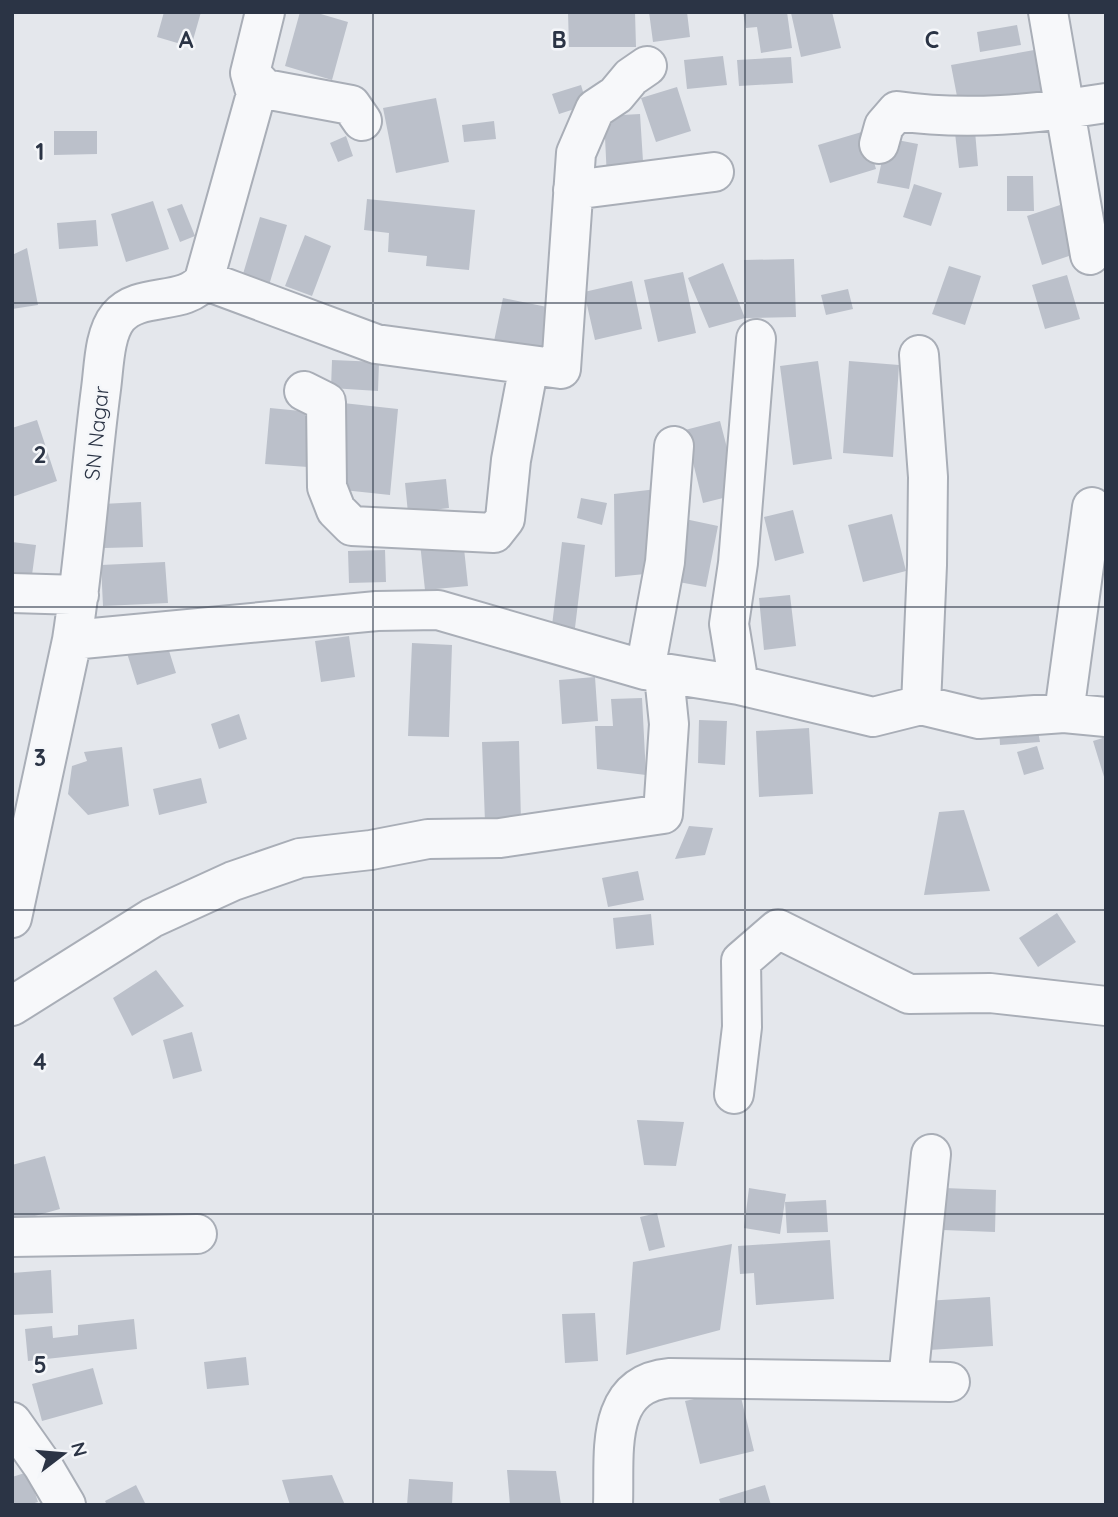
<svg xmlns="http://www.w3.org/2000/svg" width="1118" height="1517" viewBox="0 0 1118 1517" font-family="Quicksand,sans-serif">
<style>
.building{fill:#bbc0ca}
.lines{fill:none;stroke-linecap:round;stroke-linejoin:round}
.minor-casing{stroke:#a9aeb7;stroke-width:42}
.minor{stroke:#f7f8fa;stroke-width:38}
.grid{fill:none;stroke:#2b3445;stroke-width:2;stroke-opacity:0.55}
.labels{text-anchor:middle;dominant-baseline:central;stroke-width:5;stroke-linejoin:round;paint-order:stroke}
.street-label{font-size:21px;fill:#2b3445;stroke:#f4f6f9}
.grid-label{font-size:23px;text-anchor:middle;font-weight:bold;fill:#2b3445;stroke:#f4f6f9;stroke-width:5;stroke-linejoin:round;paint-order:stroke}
</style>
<rect width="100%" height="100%" fill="#e4e7ec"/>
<path class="building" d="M164,12H201L191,47L157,37Z
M300,12H314L348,22L332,80L285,66Z
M568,12H635L636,47H569Z
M649,12H687L690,37L653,42Z
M743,12H787L792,48L761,53L757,27L746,28Z
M832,12L841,48L801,57L791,13Z
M1017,25L1021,45L980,52L977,32Z
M1051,47L1060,95L960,112L951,65Z
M723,56L727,85L687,89L684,60Z
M791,57L793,83L739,86L737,60Z
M581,85L587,105L559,114L552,94Z
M677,87L691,131L656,142L641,98Z
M436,98L449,162L396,173L383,108Z
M640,114L644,177L607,179L604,116Z
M494,121L496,139L464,142L462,125Z
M54,131H97V154L54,155Z
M865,131L876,169L830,183L818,145Z
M975,131L978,166L959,168L955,133Z
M346,136L353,156L338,162L330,143Z
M887,138L918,144L909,189L877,183Z
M1007,176H1033L1034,211H1007Z
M914,184L942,193L931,226L903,217Z
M367,199L475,210L469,270L426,266L427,256L388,252L389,233L364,230Z
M153,201L169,249L126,262L111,214Z
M182,204L195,236L180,242L167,209Z
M1060,205L1075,254L1042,265L1027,216Z
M260,217L287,225L267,292L240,284Z
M96,220L98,246L59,249L57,223Z
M305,235L331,246L312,296L285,286Z
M27,248L38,305L12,309V255Z
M794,259L796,317L745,318L744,260Z
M723,263L745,318L709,328L688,278Z
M949,266L981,276L965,325L932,314Z
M683,272L696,333L658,342L644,280Z
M1067,275L1080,319L1045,329L1032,285Z
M632,281L642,329L595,340L584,292Z
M848,289L853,309L826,315L821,295Z
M503,298L552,308L543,356L493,346Z
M332,360L379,362L378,391L331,388Z
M818,361L832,459L793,465L780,366Z
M849,361L899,365L893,457L843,453Z
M343,403L398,409L390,495L334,489Z
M270,408L311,412L308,467L265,464Z
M37,420L57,481L12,497V428Z
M720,421L739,494L703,503L685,430Z
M446,479L449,508L408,513L405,483Z
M657,489L655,573L615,577L614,494Z
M581,498L607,503L602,525L577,518Z
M141,502L143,547L104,548L102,504Z
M793,510L804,553L775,561L764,517Z
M892,514L906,571L863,582L848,525Z
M685,519L718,526L706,587L673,581Z
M463,539L468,586L425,590L420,543Z
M12,542L36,545L32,575L12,572Z
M562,542L585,545L574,636L551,634Z
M385,550L386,582L349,583L348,551Z
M165,562L168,603L103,606L101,565Z
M790,595L796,646L764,650L759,598Z
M349,636L355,677L321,682L315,641Z
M165,638L176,673L137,685L126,650Z
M412,643L452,645L449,737L408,736Z
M595,677L598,721L562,724L559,680Z
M642,698L646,775L597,769L595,726H613L611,699Z
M239,714L247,739L219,749L211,724Z
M699,720L727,721L725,765L698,763Z
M1037,726L1040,742L1000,745L999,727Z
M809,728L813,794L759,797L756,731Z
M1106,737V780H1105L1093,741Z
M519,741L521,822H485L482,742Z
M1037,746L1044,769L1024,775L1017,752Z
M122,747L129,806L88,815L68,794L72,766L87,761L84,752Z
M201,778L207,803L159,815L153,789Z
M964,810L990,891L924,895L939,812Z
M689,826L713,828L705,855L675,859Z
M638,871L644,900L608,907L602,878Z
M1057,913L1076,942L1038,967L1019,938Z
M651,914L654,945L616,949L613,918Z
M156,970L184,1006L132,1036L113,998Z
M192,1032L202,1071L173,1079L163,1040Z
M637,1120L684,1122L676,1166L644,1165Z
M45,1156L60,1209L13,1222L12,1165Z
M749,1188L786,1194L780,1234L744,1228Z
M944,1188L996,1190L995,1232L943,1230Z
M826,1200L828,1232L787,1233L785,1202Z
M657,1213L665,1247L649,1251L640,1217Z
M830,1240L834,1299L756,1305L754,1273L740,1274L738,1246Z
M732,1244L720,1330L626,1355L633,1262Z
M51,1270L53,1313L12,1315V1273Z
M990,1297L993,1346L929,1350L925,1301Z
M595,1313L598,1361L565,1363L562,1314Z
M134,1319L137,1349L28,1361L25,1329L52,1326L53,1338L78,1335V1325Z
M246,1357L249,1385L207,1389L204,1362Z
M93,1368L103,1404L42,1421L32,1384Z
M739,1389L754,1451L700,1464L685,1401Z
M507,1470L556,1471L561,1505H510Z
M28,1472L38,1502L28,1505H12V1477Z
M332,1475L345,1505H290L282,1480Z
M409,1479L453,1482L452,1505H407Z
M136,1485L146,1505H107L105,1501Z
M765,1485L771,1505H721L719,1499Z"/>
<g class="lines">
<defs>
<path id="minor" d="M1048,12L1090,255
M250,73L265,89L351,105L362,121
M879,144L884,126L897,111C966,121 1037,114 1106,103
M573,190L714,172
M204,280L376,344L561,369L576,153L595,109L616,95L631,77L647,66
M919,355L928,477L927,565L921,705
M304,391L326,402L327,487L336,510L352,526L494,533L505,519L511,460L529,365
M12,593L79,595
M72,640L377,611L438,610L645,670L739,685L873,717L921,705L979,719L1064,713L1106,717
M645,670L665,562L674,446
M739,685L729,624L738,563L756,339
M1064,713L1092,507
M12,918L72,640C85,557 90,473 101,389C104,367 104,334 118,317C140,291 185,307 204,280L256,94L250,73L265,12
M12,1006L152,918L233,881L300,858L371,850L428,839L500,838L663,814L669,724L665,685L667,674
M734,1094L742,1027L741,961L778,929L909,994L990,993L1106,1006
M12,1237L197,1234
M908,1381L931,1154
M12,1422L43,1466L66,1505
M613,1505C615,1455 603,1384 670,1378L950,1382"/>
</defs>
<use href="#minor" class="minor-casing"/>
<use href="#minor" class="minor"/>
</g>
<path class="grid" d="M373,12V1505M745,12V1505M12,303H1106M12,607H1106M12,910H1106M12,1214H1106"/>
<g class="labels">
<g class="street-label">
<text transform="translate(96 433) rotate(-84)">SN Nagar</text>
</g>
</g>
<g class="grid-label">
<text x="186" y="48">A</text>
<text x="559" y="48">B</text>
<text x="932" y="48">C</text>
<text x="40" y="160">1</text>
<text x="40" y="463">2</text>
<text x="40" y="766">3</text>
<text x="40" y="1070">4</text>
<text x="40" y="1373">5</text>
</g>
<rect width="1118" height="1517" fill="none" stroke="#2b3445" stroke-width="28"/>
<g transform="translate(63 1454) rotate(74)" stroke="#f4f6f9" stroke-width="5" paint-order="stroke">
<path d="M0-5L12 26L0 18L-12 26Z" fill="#2b3445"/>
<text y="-10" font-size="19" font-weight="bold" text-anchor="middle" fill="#2b3445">N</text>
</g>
</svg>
